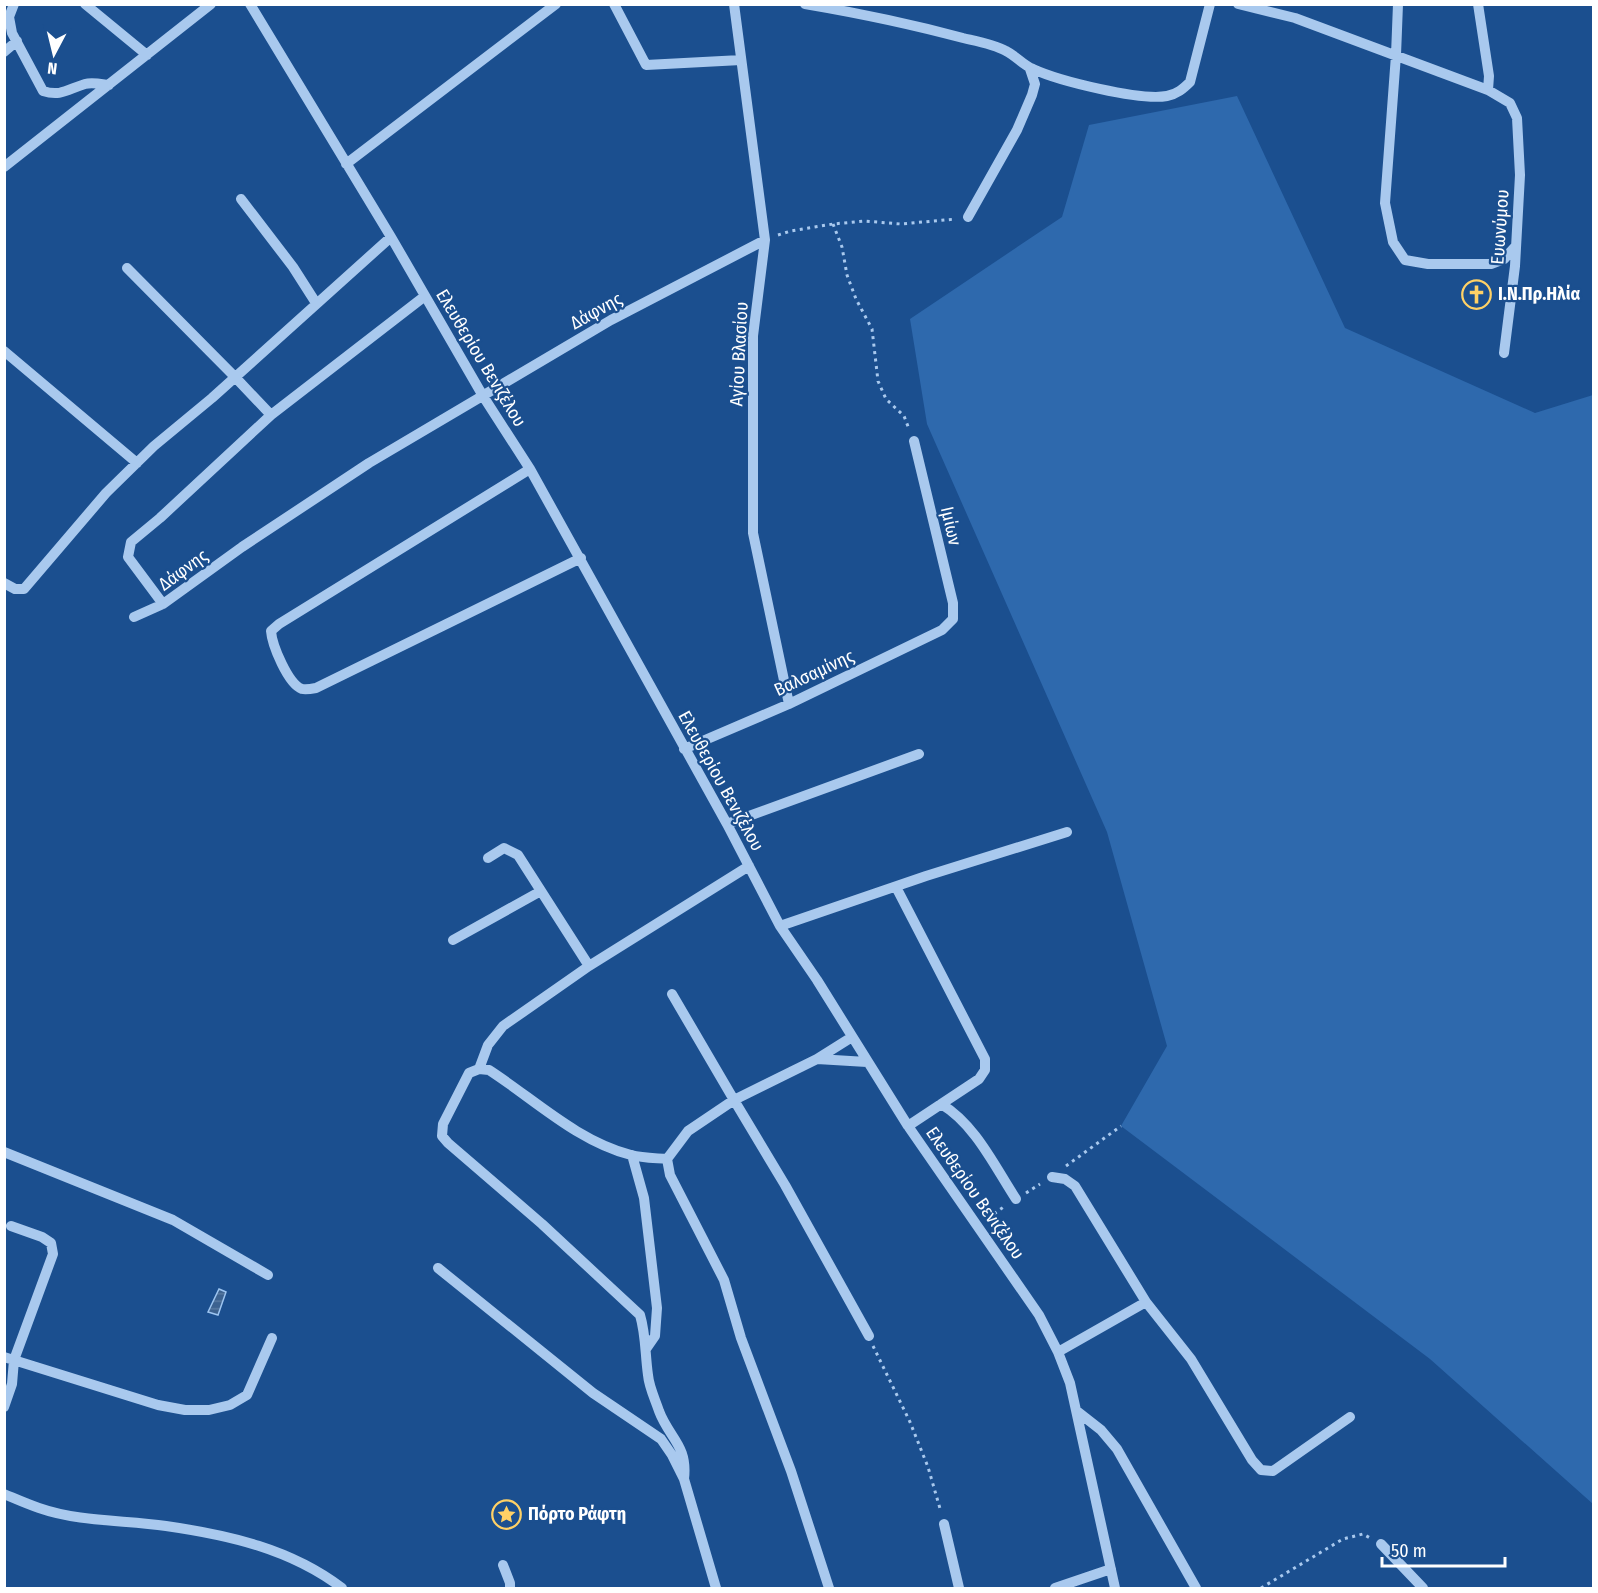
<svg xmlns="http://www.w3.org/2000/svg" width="1598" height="1593" viewBox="0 0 1598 1593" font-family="'Fira Sans Condensed',sans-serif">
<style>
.grass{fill:#2e69ad}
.water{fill:url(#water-rules);stroke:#9cc4f0;stroke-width:1.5}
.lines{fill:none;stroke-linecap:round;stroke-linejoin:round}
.path{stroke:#a9c9ee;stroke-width:3;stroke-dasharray:3 4.5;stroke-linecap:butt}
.minor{stroke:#a9c9ee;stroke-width:10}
.labels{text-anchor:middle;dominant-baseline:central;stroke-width:4.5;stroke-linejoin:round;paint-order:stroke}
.street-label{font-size:18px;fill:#fff;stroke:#1b4f8f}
.poi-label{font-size:18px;font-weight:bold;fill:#fff;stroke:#1b4f8f;text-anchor:start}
</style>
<defs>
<pattern id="water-rules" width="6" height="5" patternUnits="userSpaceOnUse" patternTransform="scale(1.5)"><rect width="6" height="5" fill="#3c6290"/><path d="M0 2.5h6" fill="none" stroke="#597aa1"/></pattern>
</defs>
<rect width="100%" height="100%" fill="#1b4f8f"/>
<path class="grass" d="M1237,96L1345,328L1535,413L1593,395V1504L1430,1359L1121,1126L1167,1046L1107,832L927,424L910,319L1062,217L1089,125Z"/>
<path class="water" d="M219,1289L226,1292L218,1315L208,1312Z"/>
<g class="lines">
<path class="path" d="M833,224L842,247L847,275L856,299L872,329L878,381L886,399L904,416L909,429
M778,235L791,231L833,224L865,221L901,224L956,219
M1066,1166L1121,1126
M1026,1193L1040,1184
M988,1218L1005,1206
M873,1346L910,1422L928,1467L941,1512
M1261,1588L1343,1539L1363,1534L1370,1538"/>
<path class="minor" d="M14,4L9,17L12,33L43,91C61,97 68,89 85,84C92,82 101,84 109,85
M85,4L147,55
M250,4L391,237L483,396L530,469L727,824L780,926L817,980L908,1126L1039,1315L1058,1352L1070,1383L1115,1588
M614,4L646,65L741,60
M734,4L765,240L753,336V533L789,704
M805,4C858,13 911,24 963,38C976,41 994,44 1006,51C1016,56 1023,65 1033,69C1059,81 1140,101 1167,96C1177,94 1183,89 1190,82L1210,4
M1238,4L1295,18L1488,90L1510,103L1517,118L1520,175L1515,266L1504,353
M1398,4L1396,55L1385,203L1393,242L1405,260L1428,264H1491L1504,259L1515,247
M1478,4L1489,76L1488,90
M4,52L17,41
M346,164L556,4
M4,167L211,4
M241,199L293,267L316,303
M968,217L1017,130L1032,95L1035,84L1030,69
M127,268L235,377L271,415
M4,351L137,463
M530,469L279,624L271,631C272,645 288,684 302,689C306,690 311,689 316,688L581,558
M4,583L15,589H24L106,493L154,446L212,398L391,237
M163,604L128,557L131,542L160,518L271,415L425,296
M134,617L163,604L242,547L369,463L611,320L765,240
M684,749L789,704L942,630L953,619V603L914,441
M727,824L919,754
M488,858L504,848L518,855L589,966
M896,887L985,1059V1070L979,1079L908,1126
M780,926L926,876L1067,832
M453,940L541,891
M672,994L734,1100L817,1059L852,1037
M817,1059L867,1062
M479,1069L488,1045L503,1026L589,966L749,866
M941,1104C975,1124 995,1167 1016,1199
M4,1152L173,1220L268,1275
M632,1155L644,1198L657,1308L655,1336L646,1349
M667,1159C655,1158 642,1158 631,1155C577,1141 534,1099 489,1070L479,1069L469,1073L443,1124L442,1136L448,1143L542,1224L640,1315C646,1335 645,1354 648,1375C649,1387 655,1399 659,1411C669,1438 688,1445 684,1479
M1052,1177L1065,1179L1075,1186L1146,1302L1191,1359L1252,1460L1261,1470L1273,1471L1350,1417
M438,1268L593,1393L661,1439L672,1455L684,1479L716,1588
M1058,1352L1146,1302
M4,1357L158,1405L185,1410H209L230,1405L247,1395L272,1338
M4,1407L12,1384L14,1360L53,1254L51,1243L42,1237L11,1226
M1078,1412L1101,1430L1117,1449L1196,1588
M4,1494C16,1499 27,1504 39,1508C79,1522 124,1520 166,1526C229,1535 291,1549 342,1588
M944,1524L959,1588
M1381,1544L1423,1588
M503,1565L510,1583V1588
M829,1588L791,1471L741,1338L724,1280L670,1175L667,1159L688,1131L734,1100L785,1185L869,1336
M1055,1588L1111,1569"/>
</g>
<defs>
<symbol id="church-ring" viewBox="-11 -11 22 22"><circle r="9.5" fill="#1b4f8f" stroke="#ffd166" stroke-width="1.5"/><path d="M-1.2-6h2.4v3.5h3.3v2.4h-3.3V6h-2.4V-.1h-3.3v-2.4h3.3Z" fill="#ffd166"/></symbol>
<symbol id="sight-ring" viewBox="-11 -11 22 22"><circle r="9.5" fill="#1b4f8f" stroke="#ffd166" stroke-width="1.5"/><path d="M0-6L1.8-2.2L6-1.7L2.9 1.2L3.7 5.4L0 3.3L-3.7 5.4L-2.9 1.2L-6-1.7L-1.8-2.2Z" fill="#ffd166"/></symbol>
</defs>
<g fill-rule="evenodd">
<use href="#church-ring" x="1460" y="278" width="33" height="33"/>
<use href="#sight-ring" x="490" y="1498" width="33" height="33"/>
</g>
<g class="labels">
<g class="street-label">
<text transform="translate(1500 227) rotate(-86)">Ευωνύμου</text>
<text transform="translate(596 311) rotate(-29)">Δάφνης</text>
<text transform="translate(739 354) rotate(-87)">Αγίου Βλασίου</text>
<text transform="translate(481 358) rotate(59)">Ελευθερίου Βενιζέλου</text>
<text transform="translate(951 526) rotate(77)">Ιμίων</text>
<text transform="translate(183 570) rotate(-36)">Δάφνης</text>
<text transform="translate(814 673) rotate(-25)">Βαλσαμίνης</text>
<text transform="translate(721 781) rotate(61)">Ελευθερίου Βενιζέλου</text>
<text transform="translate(975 1193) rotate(55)">Ελευθερίου Βενιζέλου</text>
</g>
<g class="poi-label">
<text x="1498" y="294">Ι.Ν.Πρ.Ηλία</text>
<text x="528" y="1514">Πόρτο Ράφτη</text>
</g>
</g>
<rect width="1598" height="1593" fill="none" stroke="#ffffff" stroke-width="12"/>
<g transform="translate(54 54) rotate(187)" stroke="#1b4f8f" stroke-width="4.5" paint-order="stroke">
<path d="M0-4.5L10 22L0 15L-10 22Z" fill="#ffffff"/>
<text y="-9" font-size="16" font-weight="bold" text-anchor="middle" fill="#ffffff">N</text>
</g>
<path d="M1382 1557v9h123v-9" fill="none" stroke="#ffffff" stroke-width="3"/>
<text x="1391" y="1557" font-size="18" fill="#ffffff" stroke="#1b4f8f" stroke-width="4.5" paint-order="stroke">50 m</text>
</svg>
